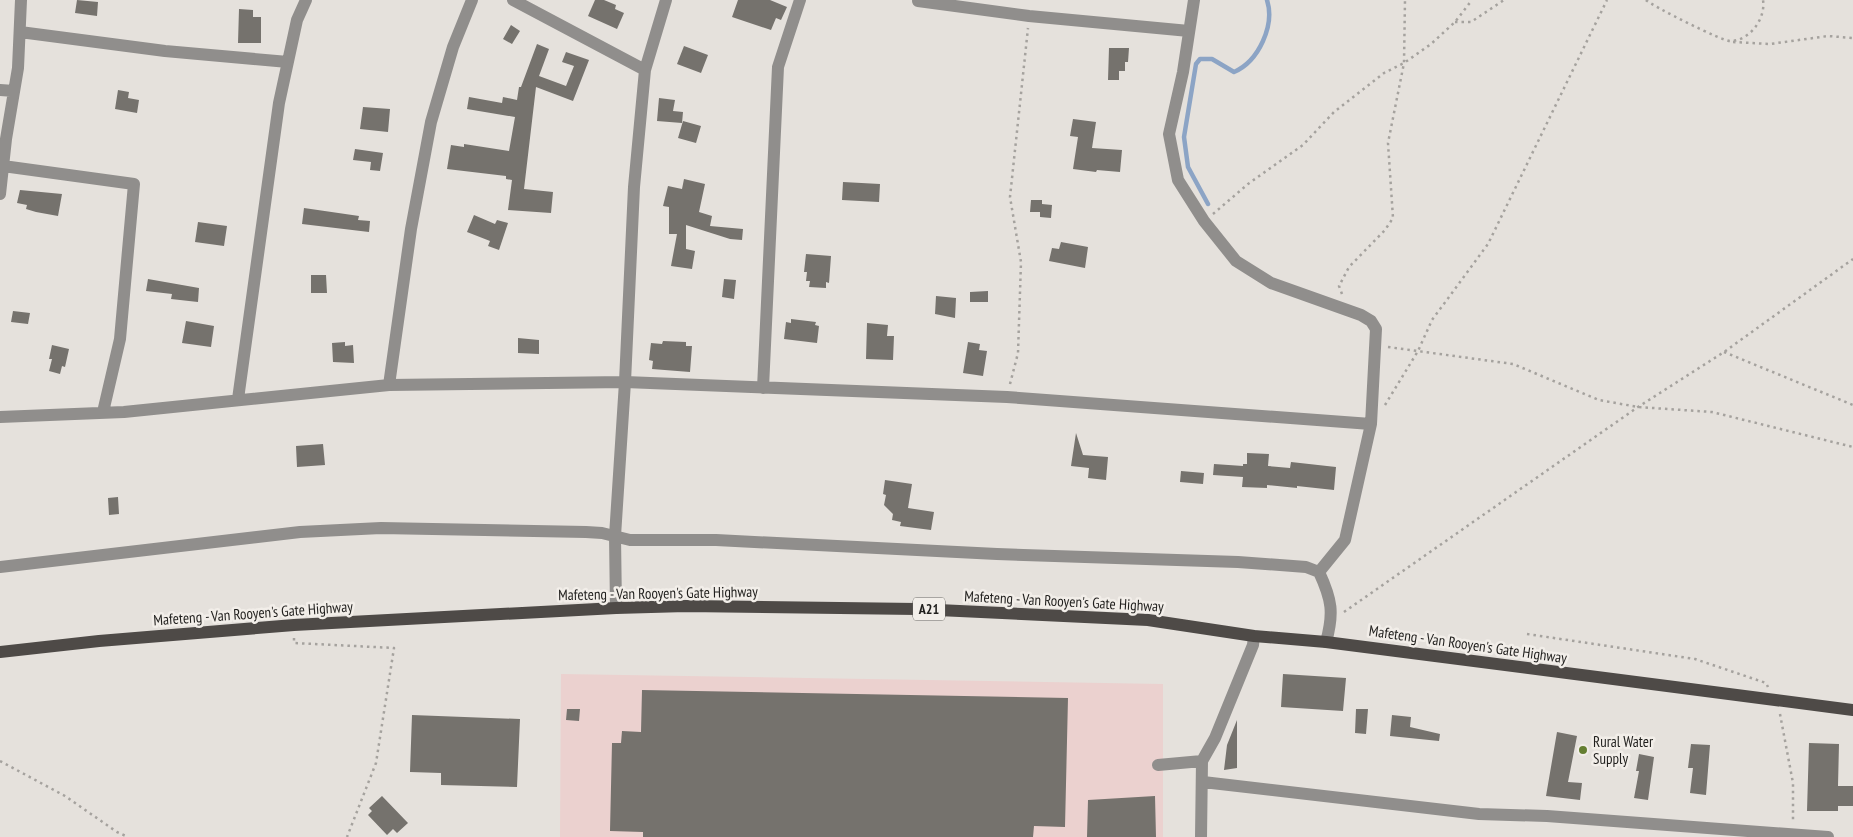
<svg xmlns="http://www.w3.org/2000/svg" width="1853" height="837" viewBox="0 0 1853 837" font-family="'PT Sans Narrow',sans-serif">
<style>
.industrial{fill:#ebd1cf}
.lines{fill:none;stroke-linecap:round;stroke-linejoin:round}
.stream{stroke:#8ca4c5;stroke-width:4.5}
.building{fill:#75726d}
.path{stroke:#a5a29e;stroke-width:2.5;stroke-dasharray:2.5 4;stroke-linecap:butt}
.minor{stroke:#908e8c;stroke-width:12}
.major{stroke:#4e4a47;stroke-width:12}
.poi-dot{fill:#647e31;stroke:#f2eee9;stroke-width:2}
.labels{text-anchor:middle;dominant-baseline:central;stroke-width:5;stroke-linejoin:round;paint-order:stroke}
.shield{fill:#f2eee9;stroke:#5f5d5a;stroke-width:1}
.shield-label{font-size:14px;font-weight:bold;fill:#201f1d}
.street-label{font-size:15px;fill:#201f1d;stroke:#f2eee9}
.poi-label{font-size:15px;fill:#201f1d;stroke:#f2eee9;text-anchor:start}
</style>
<rect width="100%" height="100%" fill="#e5e1dc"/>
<path class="industrial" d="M561,674L1163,684V837H560Z"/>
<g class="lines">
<path class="stream" d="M1208,204L1188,167L1184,137L1196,64L1200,59H1212L1234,72C1259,61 1275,25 1267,0"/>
</g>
<path class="building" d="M77,0L98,2L97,16L75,13Z
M595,0H604L616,5L615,9L624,13L617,29L588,16Z
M738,0H770L787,7L781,20L776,18L771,30L732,17Z
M239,9L253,10V17H261V43H238Z
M511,25L520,31L512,44L503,39Z
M537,44L549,49L539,76L566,86L574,66L562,62L566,52L589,60L573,101L536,87L524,189L553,192L551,213L508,210L512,180L506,179V176L447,169L451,145L464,147V144L509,151L515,117L467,109L469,97L502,103L503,97L517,100L519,87H521Z
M684,46L708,55L701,73L677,64Z
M1109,48H1129L1128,62H1125V71H1119V80H1108Z
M118,90L129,92L128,98L139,100L137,113L115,109Z
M659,98L675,100L673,111L683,112L682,123L657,121Z
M363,107L390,109L388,132L360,129Z
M1073,119L1096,122L1092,148L1122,150L1120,172L1097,170L1096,172L1073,169L1078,137L1070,136Z
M683,121L701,126L696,143L678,138Z
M355,149L383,153L380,171L370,170L371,162L353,160Z
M684,179L705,184L699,212L712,216L710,226L743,229L742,240L730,239L686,225V249L695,251L692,269L671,266L677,234H669V207L663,206L668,186L682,189Z
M843,182L880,184L879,202L842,200Z
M20,190L62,194L58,216L36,212L26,209L27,205L17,203Z
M1031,200H1042V204L1052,205L1051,218L1040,217V212H1030Z
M304,208L359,216L358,220L370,221L369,232L302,224Z
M474,215L495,224L497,220L508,223L499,250L488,246L490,241L467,232Z
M198,222L227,226L224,246L195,242Z
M1061,242L1088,247L1085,268L1049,261L1052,248L1059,249Z
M806,254L831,256L829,283L826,282V288L809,287L810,281H806L807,272H804Z
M311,275H326L327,293H311Z
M148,279L199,288L198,302L171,299L172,294L146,291Z
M724,279L736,280L734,299L722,297Z
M988,291V302H970V292Z
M936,296L956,298L955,318L935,314Z
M13,311L30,313L28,324L11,322Z
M791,319L816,322L815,325L819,326L817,343L784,339L786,322L791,323Z
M186,321L214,326L211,347L182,343Z
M867,323L888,325L887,336H894L893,360L866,359Z
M518,338L539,340V354L518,353Z
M663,341L686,342V346H692L690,372L652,369L653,361L649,360L651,343L662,344Z
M345,342V346L353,345L354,363L333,362L332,343Z
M968,342L980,344L979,350L987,351L983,376L963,373Z
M52,345L69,349L65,367L62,366L60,374L49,371L52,359H49Z
M1076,433L1083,455L1108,457L1106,480L1088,478L1089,468L1071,466Z
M323,444L325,465L297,467L296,446Z
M1247,453L1269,454L1268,466L1290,468L1291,462L1336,467L1334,490L1297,486V488L1267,485V488L1242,487L1243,477L1213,475L1214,464L1243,466V464H1247Z
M1181,471L1204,473L1203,484L1180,482Z
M885,480L912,484L908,508L934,512L931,530L900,526L901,522L892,520L893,514L884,505L886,495L883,494Z
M118,497L119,514L109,515L108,498Z
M1283,674L1346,678L1343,711L1281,707Z
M642,690L1068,698L1065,827L1034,826L1033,837H643V832L610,831L612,743H621L622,731L641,732Z
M567,709H580L579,721L566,720Z
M1356,709H1368L1366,734L1355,733Z
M412,715L520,719L517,787L441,785V773L410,772Z
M1392,715L1411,717L1410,727L1440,734L1439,741L1390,736Z
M1237,720V768L1224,770L1227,745Z
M1557,732L1577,736L1568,782L1582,783L1580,800L1546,796Z
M1809,743L1839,744L1838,786H1853V806H1838V811H1807Z
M1691,744L1710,745L1706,795L1690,793L1693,768H1688Z
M1639,754L1654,757L1648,800L1634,798L1639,771H1636Z
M382,796L408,823L397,833L393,829L387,835L368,815L372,811L369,808Z
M1155,796L1156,837H1087L1088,800Z"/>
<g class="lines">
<path class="path" d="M1646,0C1652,6 1722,41 1730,41C1750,41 1766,18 1763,0
M1455,22H1471L1504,0
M1733,42L1770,44L1828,36L1853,38
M1213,214L1248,184L1303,145L1334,112L1384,73L1404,63L1431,44L1455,22L1472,0
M1342,294L1339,286L1349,267L1385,230L1393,218L1388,143L1404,63L1405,0
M1388,347L1513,364L1599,400L1638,407L1712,412L1853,447
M1724,352L1853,405
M1010,384L1018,353L1021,262L1010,197L1028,28
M1385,405L1418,351L1432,320L1488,244L1607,0
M1344,612L1638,407L1724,352L1853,259
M1527,634L1695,659L1766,683L1768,687
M294,638V643L394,648L376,763L347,837
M1780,714L1793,783V823
M0,761L65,796L117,832L128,837"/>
<path class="minor" d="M513,0L645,70L634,187L625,382L615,536L616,608
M1194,0L1183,72L1169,134L1178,180L1204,221L1236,261L1271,283L1361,315L1371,321L1376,329L1371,424L1345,540L1319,572
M918,1L1029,16L1189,31
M20,32L165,51L288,62
M645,70L666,0
M0,90L14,91
M3,166L134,184L120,339L103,412
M0,194L6,139L18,68L21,0
M389,385L411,229L431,122L453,47L472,0
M763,388L778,67L800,0
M238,399L279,103L297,20L306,0
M0,417L124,412L389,385L625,382L1007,397L1371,424
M0,567L300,532L381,528L586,532L602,533L630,540H716L997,554L1238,562L1306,567L1319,572C1332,600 1334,613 1326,642
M1158,765L1202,761
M1203,782L1479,814L1547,816L1828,837
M1201,837L1202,761L1215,738L1253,645L1254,636"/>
<path class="major" d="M0,652L99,641L294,625L616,608L686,606L917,609L1148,620L1254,636L1326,642L1853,710"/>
</g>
<circle class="poi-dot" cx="1583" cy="750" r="5"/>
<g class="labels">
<rect class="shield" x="913" y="597.5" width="32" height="23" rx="4"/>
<g class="shield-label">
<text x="929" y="609">A21</text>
</g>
<g class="street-label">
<text transform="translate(658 593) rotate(-1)">Mafeteng - Van Rooyen's Gate Highway</text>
<text transform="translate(1064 601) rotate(3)">Mafeteng - Van Rooyen's Gate Highway</text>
<text transform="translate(253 613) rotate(-4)">Mafeteng - Van Rooyen's Gate Highway</text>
<text transform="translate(1468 644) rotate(8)">Mafeteng - Van Rooyen's Gate Highway</text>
</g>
<g class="poi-label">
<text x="1593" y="741">Rural Water<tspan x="1593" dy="17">Supply</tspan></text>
</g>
</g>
</svg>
